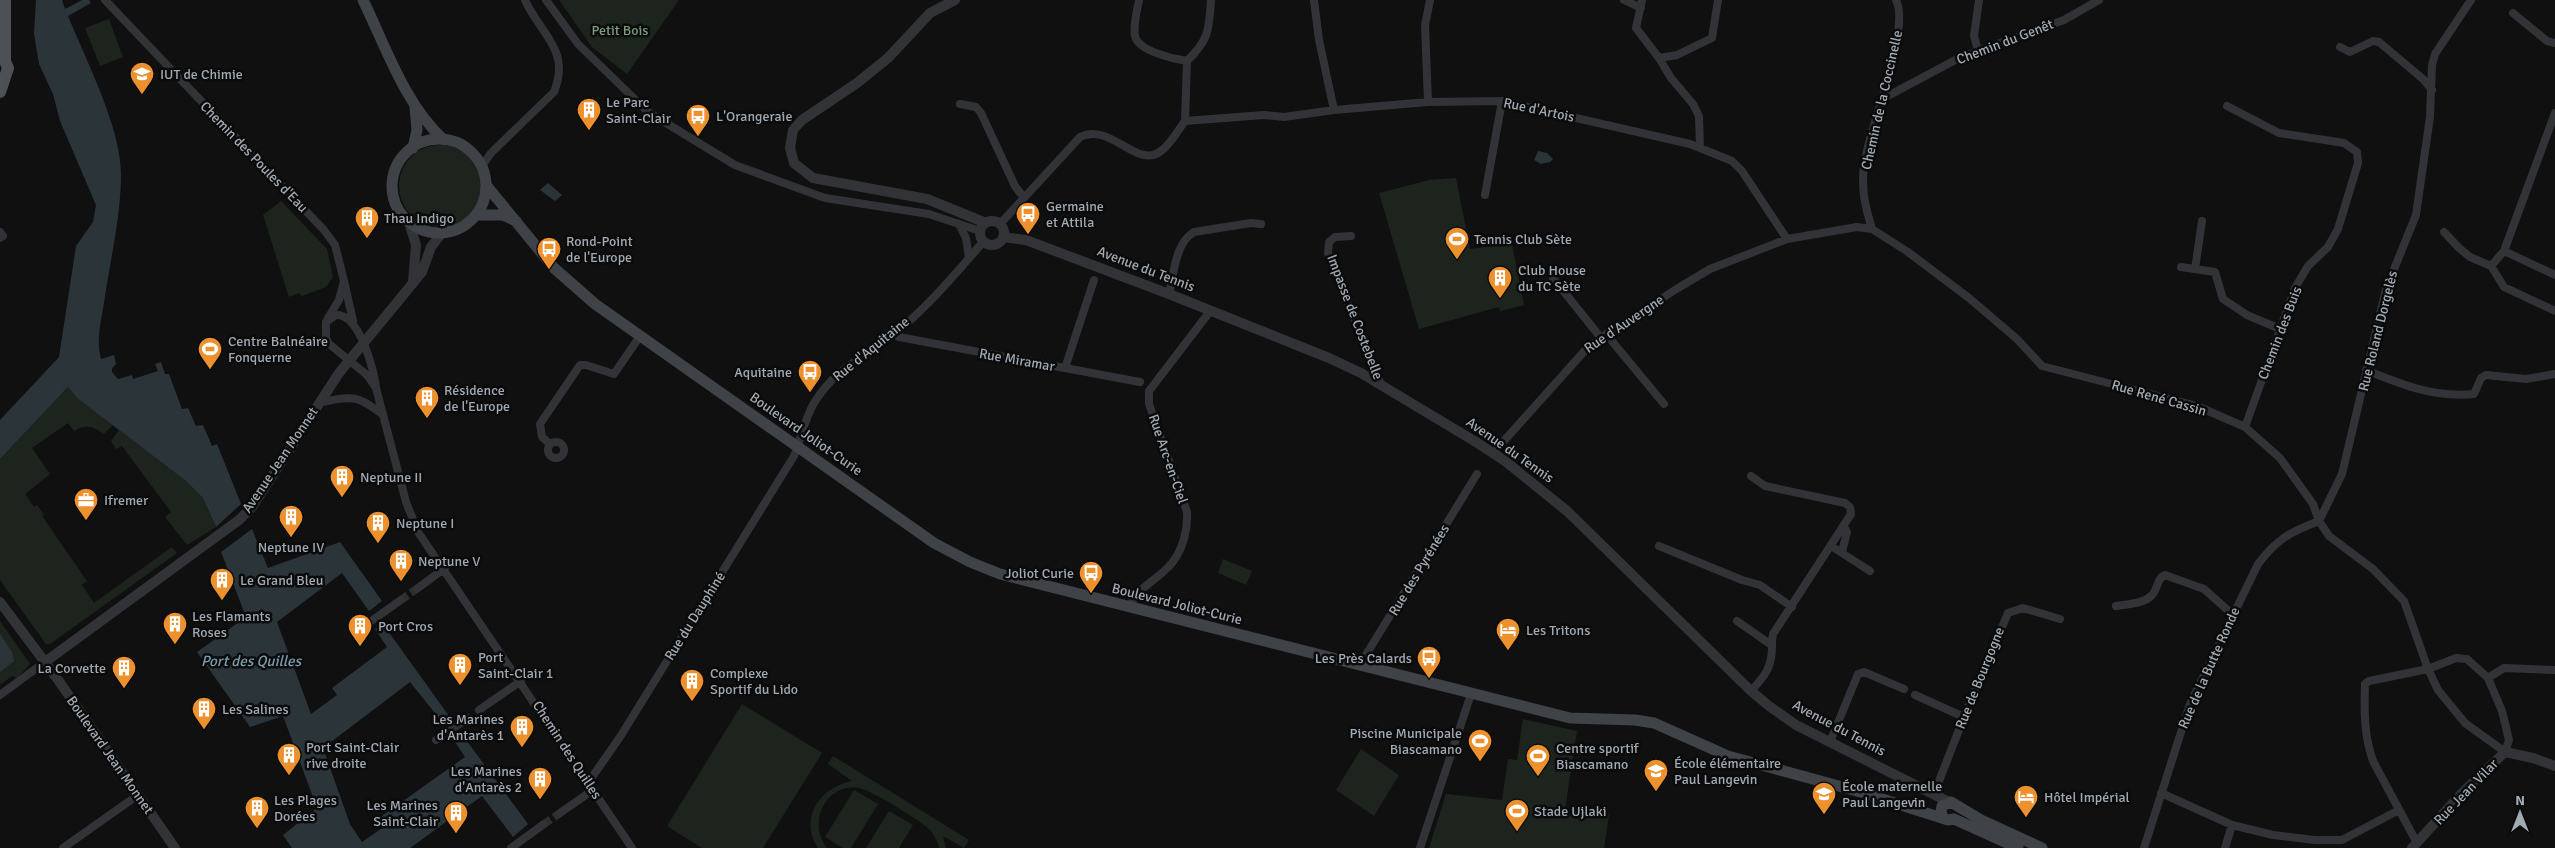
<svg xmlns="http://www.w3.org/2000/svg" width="2555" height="848" viewBox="0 0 2555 848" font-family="Signika,sans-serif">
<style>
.green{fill:#1d241d}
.water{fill:#2a3439}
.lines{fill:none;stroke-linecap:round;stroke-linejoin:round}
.minor-tunnel{stroke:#2d2f31;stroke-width:8;stroke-dasharray:8 4;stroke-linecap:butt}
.minor{stroke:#313336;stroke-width:8}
.tertiary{stroke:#313336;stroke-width:10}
.secondary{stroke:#3f4246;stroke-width:11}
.primary{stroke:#4d5055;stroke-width:12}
.labels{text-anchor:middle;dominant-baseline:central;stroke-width:5;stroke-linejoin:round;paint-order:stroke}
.park-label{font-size:14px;fill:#7b9d79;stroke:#0b0b0c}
.street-label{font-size:14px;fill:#a1a9b2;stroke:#0b0b0c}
.poi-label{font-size:14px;fill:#a1a9b2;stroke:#0b0b0c;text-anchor:start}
.water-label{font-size:15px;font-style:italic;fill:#799cad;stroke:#0b0b0c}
</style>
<rect width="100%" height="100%" fill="#101011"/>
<path class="green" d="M559,0H679L627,74L592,47Z
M109,19L123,57L100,66L85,28Z
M399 186a41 41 0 1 1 82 0a41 41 0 1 1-82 0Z
M1456,178L1470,249L1512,244L1524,305L1500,311L1499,307L1419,329L1379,193L1429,180Z
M281,201L327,249L333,277L326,287L302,296L299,293L289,297L263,215Z
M68,387L77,398L113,425L104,434C93,426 86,424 74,431L68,423L32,448L50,474L25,494L34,507L37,505L44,515L42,516L87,581L82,585L94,603L172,547L177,553L50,644H46L0,580V459Z
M119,430L186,481L203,498L216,527L187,545L165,517L171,512L122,446L116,449L111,441Z
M1223,559L1252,571L1246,585L1218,573Z
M0,621L30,664L17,678L12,676L0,685Z
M742,704L822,753L763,848H702L667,826Z
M1523,719L1577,731L1565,809L1609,815L1604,848H1429L1446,794L1502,800L1508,759L1517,760Z
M1361,749L1399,775L1374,816L1336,790Z
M833,756L969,840L964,848L943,836L946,848H939C938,842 935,836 931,831C922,821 871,790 859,788C825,783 807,823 827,848H818C798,817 821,787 852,781L828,764Z
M854,790L878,804L851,848H843L825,837Z
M889,811L913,825L899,848H866Z"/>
<path class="water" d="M36,0H62L65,9L82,0H89L91,3L68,16C86,60 121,128 121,174C121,217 110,261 104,303C101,321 96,341 101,359L114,355L116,364L112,368V372L118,379L132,375L133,379L158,371L155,364L161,362L165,374H169L182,409L188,408L196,426L203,425L212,446L217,444L241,504L216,527L203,498L186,481L77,398L68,387L0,459V420L59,357L76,246L93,222L96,205L60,121L53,94L39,64L34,34Z
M1538,151L1547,153L1553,159L1550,162L1541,164L1534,160Z
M548,183L562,195L555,201L540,190Z
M252,529L268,568L340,542L382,601L369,611L342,573L277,622L311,714L337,695L332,688L387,647L375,629L383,624L449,716L442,722L410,682L323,748L350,824L362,842L385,826L379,818L465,757L453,739L461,733L528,824L513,837L482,796L410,848H292L283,835L317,808L283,716L250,727L197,652L246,617L221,552Z
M0,634L12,652L14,661L0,672Z"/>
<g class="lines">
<path class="minor-tunnel" d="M401,600L418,588
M544,824L560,813"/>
<path class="minor" d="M105,0L324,230L335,245L344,281
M546,0L578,44L648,112L735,165L825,198L929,214L980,231
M1139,0C1137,11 1133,25 1135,36C1138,51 1174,59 1187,61
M1314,0L1319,40L1334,110
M1624,0L1641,8
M1642,0L1636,28L1659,58L1671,78L1693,104L1699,116L1700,148
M2513,13L2547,41L2555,43
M2340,47L2350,52L2373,41L2379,42L2423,79L2432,90
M1978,50L1974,36L1979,0
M1659,58L1677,55L1712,38L1718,0
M1884,98L1959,58L2064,20L2099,0
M1428,102L1425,25L1430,0
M960,104L976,107L981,113L1015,186L1024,198
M2227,106L2279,133L2344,143L2357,152L2358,163L2338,229L2328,247L2308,266L2295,288L2245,427
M1185,121L1264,115L1284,117L1334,110L1428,102L1502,101L1690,144L1732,161L1742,171L1787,239
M1185,121L1187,61C1209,40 1209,30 1211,0
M482,166L491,153L554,92C571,50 541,35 525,0
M1485,195L1502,101
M959,224L966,238L969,258
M1000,224L1080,137C1111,122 1137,170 1161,151C1171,144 1178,130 1185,121
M1872,229C1865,206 1861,189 1864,165C1869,128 1911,30 1896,0
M0,232L3,236L0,238
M2444,232L2458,247L2470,257L2491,266L2504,287L2555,311
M1351,236L1335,237L1329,242L1328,253L1381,385
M2504,251L2555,275
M2491,266L2504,251L2555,113
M2181,267L2215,272L2223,299L2247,315L2280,329
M2195,269L2202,221
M1553,278L1601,338
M1169,294C1174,274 1175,243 1194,232L1251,223L1261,224
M336,315C359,313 374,369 376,388L367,375L328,343L326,337V322Z
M328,318L339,300L344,281L353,321
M894,334L899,337L1140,382
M1606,334L1664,404
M1065,368L1094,280
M2366,370C2403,385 2434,398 2474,394L2481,378L2486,375L2526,379L2555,374
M376,388L406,502L418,532L632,848
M319,403C350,396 357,394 383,415
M548 450a8 8 0 1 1 16 0a8 8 0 1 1-16 0Z
M550,444L542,437L540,424L580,365H586L614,374L640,336
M1493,453L1589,346L1678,288L1710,269L1787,239L1857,227L1872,229L1908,252L1969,298L2017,339L2042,366L2197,406L2245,427L2280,458L2313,504L2319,521L2329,536L2373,569L2404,601L2428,669L2438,690L2465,723L2505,752L2509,740L2502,711L2488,678L2467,659L2456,658L2428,669L2369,681L2365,684C2364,711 2364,736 2373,761L2417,843
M1659,546L1742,580L1760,585L1792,607
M1831,546L1870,571
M1842,552L1847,532L1844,527
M418,588L445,568
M2116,606C2128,604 2144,604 2152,595C2158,589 2157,578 2165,575L2204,589L2232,614
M1129,608C1137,587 1158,580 1172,563C1183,549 1188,529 1187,512L1149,404V391L1211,310
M1737,621L1770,644
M367,624L401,600
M1362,666L1364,658L1477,474
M2488,678L2504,668L2555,670
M1751,691C1760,681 1769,672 1771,658C1773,649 1771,643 1773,634L1851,514L1850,507L1845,503L1765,486L1751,476
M0,695L45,662
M1915,695L1964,717
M479,710L521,681
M436,740L468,718
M1830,742L1858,674L1864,672L1904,689
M588,783L620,737L794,456C801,439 804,420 814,403C837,366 863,359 894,334C927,308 956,273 984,241
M2161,793L2232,825L2273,835L2315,840H2342L2399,810
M1934,794L1964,717L2008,613L2023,608L2060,619
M560,813L593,790
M63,848L138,795
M511,848L544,824
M1420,848L1471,694
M2144,848L2190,704L2258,564C2277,539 2290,532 2319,521L2342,474L2386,289L2416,215L2430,117L2432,65L2435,54L2471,0
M2225,848L2232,825"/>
<path class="tertiary" d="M955,0L930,13L888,58L857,83L802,120L793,130L790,148L794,163L813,178L927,199L986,223
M980 233a12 12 0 1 1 24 0a12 12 0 1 1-24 0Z
M409,222L416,245L413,282
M1003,237L1026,240L1169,294L1329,358L1361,373L1476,442L1505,461L1567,511L1751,691L1769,706L1796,725L1949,802
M0,602L56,677L175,848
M45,662L239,520L252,507L339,373L422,272L431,247L442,233
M2412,848L2462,793L2505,752L2533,758L2555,766"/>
<path class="secondary" d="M363,0C386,47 405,105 444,140
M392 186a47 47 0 1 1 94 0a47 47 0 1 1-94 0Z
M413,148L417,130L415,107
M486,185L554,268L595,304L934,543L970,562L1000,574L1570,718L1635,720L1654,723L1728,756L1857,791L1948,820L1954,819L2018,848
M477,215H503L516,221
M1943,817L1941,812L1942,806L1951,802L1981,820L2042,848"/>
<path class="primary" d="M0,92L8,68L5,61V0"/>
</g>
<defs>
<symbol id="university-pin" viewBox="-11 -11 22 30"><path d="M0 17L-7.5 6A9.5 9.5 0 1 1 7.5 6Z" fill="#ec912d" stroke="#0b0b0c"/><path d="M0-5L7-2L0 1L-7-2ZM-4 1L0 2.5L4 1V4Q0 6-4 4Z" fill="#fff"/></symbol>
<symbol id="building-pin" viewBox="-11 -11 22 30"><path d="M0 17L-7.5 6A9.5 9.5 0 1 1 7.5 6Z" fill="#ec912d" stroke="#0b0b0c"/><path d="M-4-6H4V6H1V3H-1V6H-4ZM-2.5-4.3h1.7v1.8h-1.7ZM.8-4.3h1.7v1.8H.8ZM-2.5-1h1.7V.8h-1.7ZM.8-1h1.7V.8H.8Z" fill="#fff"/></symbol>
<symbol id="bus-pin" viewBox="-11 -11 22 30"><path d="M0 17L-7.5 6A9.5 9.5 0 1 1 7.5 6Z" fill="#ec912d" stroke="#0b0b0c"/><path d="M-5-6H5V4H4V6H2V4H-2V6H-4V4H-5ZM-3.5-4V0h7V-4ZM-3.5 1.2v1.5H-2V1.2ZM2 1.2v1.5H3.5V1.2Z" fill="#fff"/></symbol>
<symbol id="stadium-pin" viewBox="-11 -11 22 30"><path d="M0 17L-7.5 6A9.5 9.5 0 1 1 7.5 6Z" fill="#ec912d" stroke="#0b0b0c"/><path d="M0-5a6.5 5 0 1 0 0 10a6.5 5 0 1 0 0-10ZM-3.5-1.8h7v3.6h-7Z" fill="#fff"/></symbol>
<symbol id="office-pin" viewBox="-11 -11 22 30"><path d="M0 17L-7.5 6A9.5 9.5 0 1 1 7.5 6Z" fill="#ec912d" stroke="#0b0b0c"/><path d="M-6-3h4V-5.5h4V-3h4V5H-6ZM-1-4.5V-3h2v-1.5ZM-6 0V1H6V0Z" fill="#fff"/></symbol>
<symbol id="hotel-pin" viewBox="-11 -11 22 30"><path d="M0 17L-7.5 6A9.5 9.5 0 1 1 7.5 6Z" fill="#ec912d" stroke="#0b0b0c"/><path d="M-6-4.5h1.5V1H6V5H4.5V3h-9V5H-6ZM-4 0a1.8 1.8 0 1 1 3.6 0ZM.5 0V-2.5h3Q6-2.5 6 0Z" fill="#fff"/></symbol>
<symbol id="school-pin" viewBox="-11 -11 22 30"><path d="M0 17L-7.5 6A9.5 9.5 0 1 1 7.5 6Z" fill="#ec912d" stroke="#0b0b0c"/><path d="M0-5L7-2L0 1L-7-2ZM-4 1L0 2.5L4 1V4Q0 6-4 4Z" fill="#fff"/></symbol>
</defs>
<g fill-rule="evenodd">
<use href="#university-pin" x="128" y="60" width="28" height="38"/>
<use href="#building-pin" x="575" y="96" width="28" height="38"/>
<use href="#bus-pin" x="684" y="102" width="28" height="38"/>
<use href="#bus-pin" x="1014" y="200" width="28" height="38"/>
<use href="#building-pin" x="353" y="204" width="28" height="38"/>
<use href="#stadium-pin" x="1443" y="225" width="28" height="38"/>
<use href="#bus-pin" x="535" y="235" width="28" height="38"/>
<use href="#building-pin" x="1486" y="264" width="28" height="38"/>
<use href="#stadium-pin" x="196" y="335" width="28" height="38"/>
<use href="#bus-pin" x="796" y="358" width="28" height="38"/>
<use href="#building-pin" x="413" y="384" width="28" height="38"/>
<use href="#building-pin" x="328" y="463" width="28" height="38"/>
<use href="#office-pin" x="72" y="486" width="28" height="38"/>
<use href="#building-pin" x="277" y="503" width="28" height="38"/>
<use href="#building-pin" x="364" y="509" width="28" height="38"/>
<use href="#building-pin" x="387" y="547" width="28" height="38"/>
<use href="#bus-pin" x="1077" y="559" width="28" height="38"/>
<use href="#building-pin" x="208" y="566" width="28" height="38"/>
<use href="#building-pin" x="161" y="610" width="28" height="38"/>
<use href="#building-pin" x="346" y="612" width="28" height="38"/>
<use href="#hotel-pin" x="1494" y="616" width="28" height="38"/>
<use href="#bus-pin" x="1415" y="644" width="28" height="38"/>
<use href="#building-pin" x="446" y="651" width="28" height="38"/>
<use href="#building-pin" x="110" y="654" width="28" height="38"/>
<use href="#building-pin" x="678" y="667" width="28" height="38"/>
<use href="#building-pin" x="190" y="695" width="28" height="38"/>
<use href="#building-pin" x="508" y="713" width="28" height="38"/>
<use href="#stadium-pin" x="1466" y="727" width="28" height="38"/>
<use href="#building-pin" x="275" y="741" width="28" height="38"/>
<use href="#stadium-pin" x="1524" y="742" width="28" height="38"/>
<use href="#school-pin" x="1642" y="757" width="28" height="38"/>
<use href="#building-pin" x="526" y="765" width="28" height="38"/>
<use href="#school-pin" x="1810" y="780" width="28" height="38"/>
<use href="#hotel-pin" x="2012" y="783" width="28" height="38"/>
<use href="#building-pin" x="243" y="794" width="28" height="38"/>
<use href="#stadium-pin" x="1503" y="797" width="28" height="38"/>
<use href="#building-pin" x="442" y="799" width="28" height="38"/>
</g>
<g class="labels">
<g class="park-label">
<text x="620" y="30">Petit Bois</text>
</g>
<g class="street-label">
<text transform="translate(2005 42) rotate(-21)">Chemin du Genêt</text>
<text transform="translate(1882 100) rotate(-77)">Chemin de la Coccinelle</text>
<text transform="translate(1539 110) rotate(12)">Rue d'Artois</text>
<text transform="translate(254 157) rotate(46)">Chemin des Poules d'Eau</text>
<text transform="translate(1146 269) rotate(21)">Avenue du Tennis</text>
<text transform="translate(1355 317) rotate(69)">Impasse de Costebelle</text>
<text transform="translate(1624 324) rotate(-34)">Rue d'Auvergne</text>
<text transform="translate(2378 331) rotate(-76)">Rue Roland Dorgelès</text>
<text transform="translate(2280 333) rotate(-69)">Chemin des Buis</text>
<text transform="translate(871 349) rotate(-39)">Rue d'Aquitaine</text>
<text transform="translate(1017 360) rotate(10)">Rue Miramar</text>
<text transform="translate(2159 398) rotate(16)">Rue René Cassin</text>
<text transform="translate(806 434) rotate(35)">Boulevard Joliot-Curie</text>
<text transform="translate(1510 450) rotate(35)">Avenue du Tennis</text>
<text transform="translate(1168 459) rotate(71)">Rue Arc-en-Ciel</text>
<text transform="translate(280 460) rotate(-56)">Avenue Jean Monnet</text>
<text transform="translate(1419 570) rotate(-59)">Rue des Pyrénées</text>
<text transform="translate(1177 604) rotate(14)">Boulevard Joliot-Curie</text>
<text transform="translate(695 616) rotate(-58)">Rue du Dauphiné</text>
<text transform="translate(2209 668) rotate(-66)">Rue de la Butte Ronde</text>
<text transform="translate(1980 678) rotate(-68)">Rue de Bourgogne</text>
<text transform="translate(1839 728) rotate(28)">Avenue du Tennis</text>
<text transform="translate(567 750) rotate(57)">Chemin des Quilles</text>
<text transform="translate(110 755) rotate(55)">Boulevard Jean Monnet</text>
<text transform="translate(2466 792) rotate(-46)">Rue Jean Vilar</text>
</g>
<g class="poi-label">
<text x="160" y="74">IUT de Chimie</text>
<text x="606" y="102">Le Parc<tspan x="606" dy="16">Saint-Clair</tspan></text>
<text x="716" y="116">L'Orangeraie</text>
<text x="1046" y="206">Germaine<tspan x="1046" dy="16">et Attila</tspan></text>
<text x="384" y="218">Thau Indigo</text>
<text x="1474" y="239">Tennis Club Sète</text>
<text x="566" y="241">Rond-Point<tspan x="566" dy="16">de l'Europe</tspan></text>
<text x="1518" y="270">Club House<tspan x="1518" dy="16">du TC Sète</tspan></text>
<text x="228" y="341">Centre Balnéaire<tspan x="228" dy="16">Fonquerne</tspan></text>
<text x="792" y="372" text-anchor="end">Aquitaine</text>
<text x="444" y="390">Résidence<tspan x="444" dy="16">de l'Europe</tspan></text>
<text x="360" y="477">Neptune II</text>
<text x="104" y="500">Ifremer</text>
<text x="396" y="523">Neptune I</text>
<text x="291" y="547" text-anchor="middle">Neptune IV</text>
<text x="418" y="561">Neptune V</text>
<text x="1074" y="573" text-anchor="end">Joliot Curie</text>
<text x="240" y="580">Le Grand Bleu</text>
<text x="192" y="616">Les Flamants<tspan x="192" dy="16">Roses</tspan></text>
<text x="378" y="626">Port Cros</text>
<text x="1526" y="630">Les Tritons</text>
<text x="478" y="657">Port<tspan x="478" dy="16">Saint-Clair 1</tspan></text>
<text x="1412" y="658" text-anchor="end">Les Près Calards</text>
<text x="106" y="668" text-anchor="end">La Corvette</text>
<text x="710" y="673">Complexe<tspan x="710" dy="16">Sportif du Lido</tspan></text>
<text x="222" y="709">Les Salines</text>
<text x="504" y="719" text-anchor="end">Les Marines<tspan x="504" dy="16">d'Antarès 1</tspan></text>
<text x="1462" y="733" text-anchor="end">Piscine Municipale<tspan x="1462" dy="16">Biascamano</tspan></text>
<text x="306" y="747">Port Saint-Clair<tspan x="306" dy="16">rive droite</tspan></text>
<text x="1556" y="748">Centre sportif<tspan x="1556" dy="16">Biascamano</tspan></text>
<text x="1674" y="763">École élémentaire<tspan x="1674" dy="16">Paul Langevin</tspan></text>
<text x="522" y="771" text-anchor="end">Les Marines<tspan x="522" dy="16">d'Antarès 2</tspan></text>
<text x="1842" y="786">École maternelle<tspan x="1842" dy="16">Paul Langevin</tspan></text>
<text x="2044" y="797">Hôtel Impérial</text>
<text x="274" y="800">Les Plages<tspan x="274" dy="16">Dorées</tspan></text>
<text x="438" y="805" text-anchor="end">Les Marines<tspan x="438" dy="16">Saint-Clair</tspan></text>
<text x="1534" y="811">Stade Ujlaki</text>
</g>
<g class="water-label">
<text x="251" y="661">Port des Quilles</text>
</g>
</g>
<g transform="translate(2520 813)" stroke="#0b0b0c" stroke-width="4" paint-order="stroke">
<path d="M0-4L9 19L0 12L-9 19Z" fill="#a1a9b2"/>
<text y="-8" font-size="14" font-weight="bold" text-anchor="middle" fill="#a1a9b2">N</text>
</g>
</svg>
